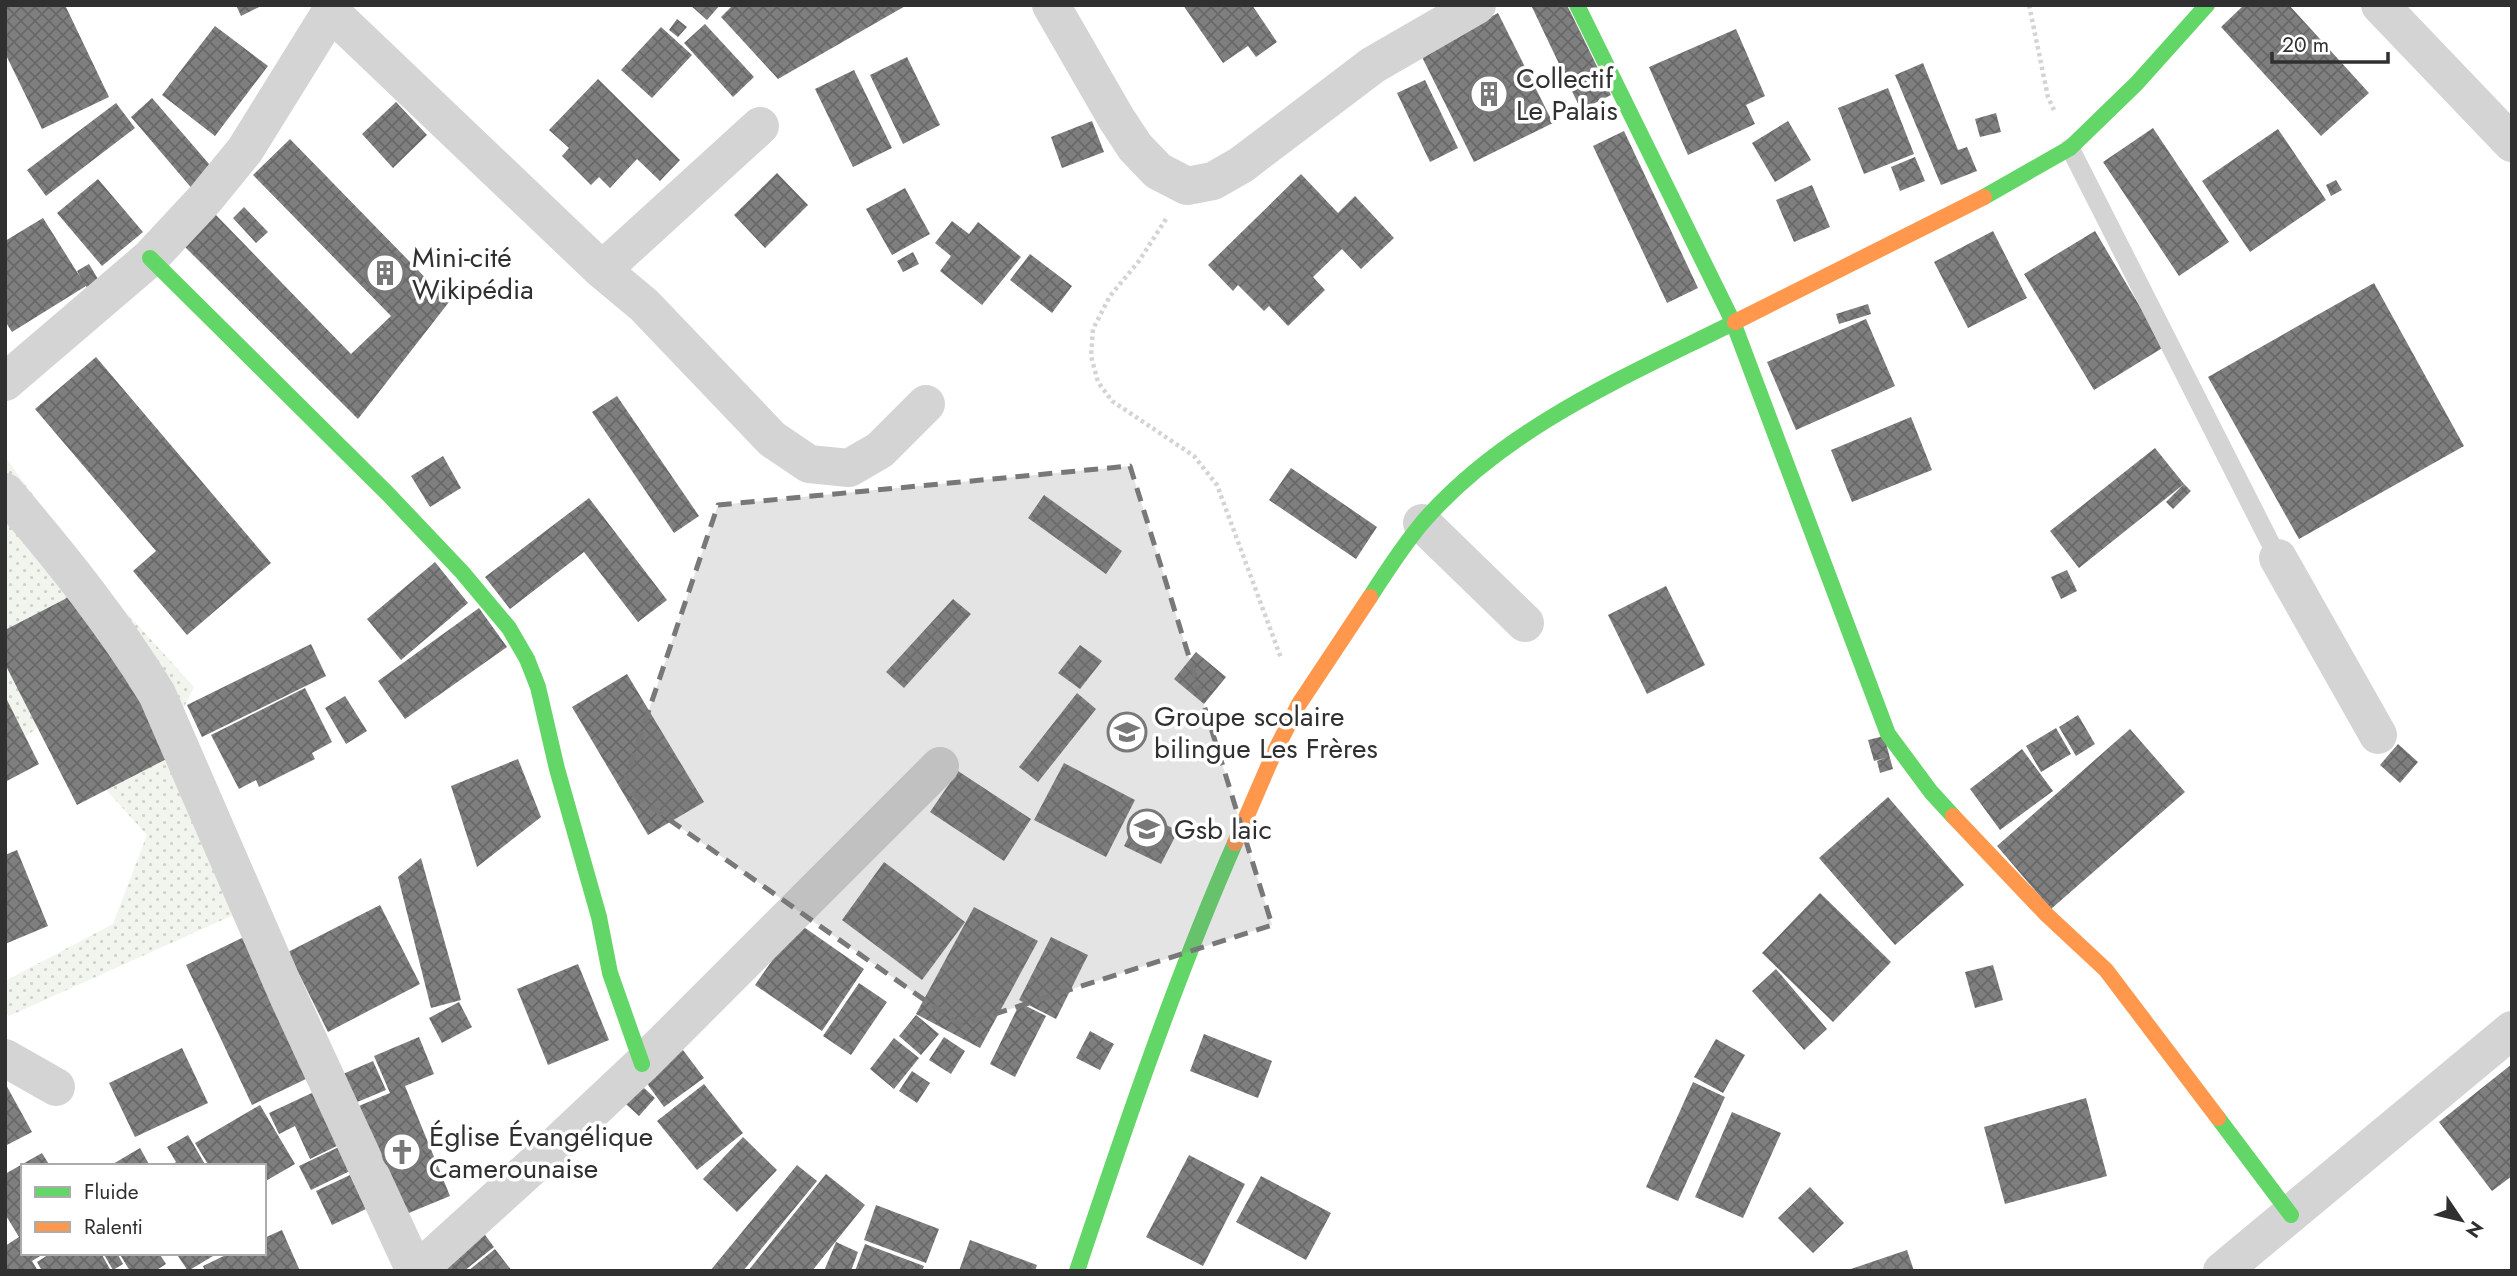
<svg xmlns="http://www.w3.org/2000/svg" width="2517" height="1276" viewBox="0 0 2517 1276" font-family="Jost,sans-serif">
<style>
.grass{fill:url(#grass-dots)}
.building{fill:url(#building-cross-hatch)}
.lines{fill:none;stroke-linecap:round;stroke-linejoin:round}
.path{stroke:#d4d4d4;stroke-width:4.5;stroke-dasharray:3.5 3.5;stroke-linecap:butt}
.lane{stroke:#d4d4d4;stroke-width:19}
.street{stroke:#d4d4d4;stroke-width:38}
.fast{stroke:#63d668;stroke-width:16}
.slow{stroke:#ff974d;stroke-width:16}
.marked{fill:#787878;fill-opacity:0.2;stroke:#787878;stroke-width:5;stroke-dasharray:14 9;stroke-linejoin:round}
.labels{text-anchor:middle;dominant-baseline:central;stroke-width:7;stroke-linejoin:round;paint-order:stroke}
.poi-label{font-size:28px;fill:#303030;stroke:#fff;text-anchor:start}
</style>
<defs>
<pattern id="grass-dots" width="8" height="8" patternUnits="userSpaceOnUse" patternTransform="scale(1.75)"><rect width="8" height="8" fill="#f1f5ed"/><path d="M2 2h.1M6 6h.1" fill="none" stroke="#cfd2cc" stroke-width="1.8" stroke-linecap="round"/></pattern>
<pattern id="building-cross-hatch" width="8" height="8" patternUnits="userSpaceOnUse" patternTransform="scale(1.75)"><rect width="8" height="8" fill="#7f7f7f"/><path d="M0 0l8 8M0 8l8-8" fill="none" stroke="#686868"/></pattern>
</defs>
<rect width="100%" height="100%" fill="#fff"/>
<path class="grass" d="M5,457L94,577L194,687L161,753L240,912L9,1016L5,1012V981L113,924L147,835L45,722L5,752Z"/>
<path class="building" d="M5,5H65L109,97L42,129L5,53Z
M236,5H263L241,16Z
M690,5H720L707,20Z
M733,5H907L778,79L721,17Z
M1183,5H1252L1277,42L1256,57L1248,46L1223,63Z
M1531,5H1567L1611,95L1581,110Z
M2244,5H2289L2369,93L2321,136L2221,27Z
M1498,13L1553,123L1474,162L1420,53Z
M677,19L687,27L678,37L669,30Z
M705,24L754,77L733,97L684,43Z
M215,26L268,66L215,136L162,95Z
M661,27L692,55L652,98L621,70Z
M1736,29L1765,96L1746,105L1755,124L1688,155L1649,67Z
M907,57L940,125L903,144L870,75Z
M1923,63L1958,150L1967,147L1977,171L1941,185L1895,75Z
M854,70L892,148L853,167L815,89Z
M598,79L680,160L660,181L637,159L610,188L599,177L591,185L562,156L569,148L549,130Z
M1425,80L1458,148L1430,162L1397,93Z
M1888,88L1914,154L1864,174L1838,108Z
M152,98L216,172L194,191L131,117Z
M396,102L427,135L393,168L362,134Z
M116,103L135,128L46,196L27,170Z
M1996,113L2001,132L1980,137L1975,119Z
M1092,121L1104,152L1062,168L1051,137Z
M1788,121L1811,160L1775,182L1752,143Z
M2153,128L2229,242L2179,276L2103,162Z
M2278,129L2326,200L2250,252L2202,181Z
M1624,131L1698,288L1667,303L1593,146Z
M290,139L449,302L358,419L182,244L214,213L351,354L391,316L253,175Z
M1915,157L1925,181L1900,191L1891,167Z
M777,173L808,205L765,248L734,215Z
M1301,174L1338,213L1355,196L1394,238L1361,269L1342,249L1313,277L1325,290L1288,326L1269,306L1264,311L1238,285L1233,291L1208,265Z
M98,179L143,232L102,266L57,213Z
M2336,180L2342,190L2331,196L2326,185Z
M1812,185L1830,227L1794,242L1776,200Z
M905,188L930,234L892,255L866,209Z
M244,207L268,232L256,243L233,218Z
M43,218L82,280L77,271L89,264L101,284L89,291L86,286L12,332L5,321V241Z
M952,221L969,234L978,222L1021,257L982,305L940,271L951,256L935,243Z
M1993,231L2027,298L1968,328L1934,262Z
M2095,231L2164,347L2094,390L2024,274Z
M913,252L919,264L903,272L897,261Z
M1030,254L1072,286L1052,313L1010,280Z
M2374,283L2464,446L2299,539L2208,377Z
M1868,304L1871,314L1839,324L1836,314Z
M1866,319L1895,386L1796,430L1767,362Z
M96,357L271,563L187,635L133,571L156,551L35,409Z
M617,396L699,516L674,533L592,412Z
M1911,417L1932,470L1852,502L1831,450Z
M2155,448L2184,484L2079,568L2050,531Z
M443,456L461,488L430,507L411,476Z
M1291,468L1377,527L1356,559L1269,500Z
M2184,484L2191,491L2173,509L2166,502Z
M1044,495L1122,551L1106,574L1028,518Z
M589,498L667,600L638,622L584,552L510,609L485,577Z
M435,562L468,603L401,660L367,619Z
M2067,570L2077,591L2061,599L2051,577Z
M96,583L182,751L77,805L5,664V630Z
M1666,586L1705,665L1647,694L1608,615Z
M953,599L971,614L904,688L886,672Z
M479,608L507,647L405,719L378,681Z
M311,644L326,676L202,737L187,705Z
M1080,645L1102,661L1080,689L1058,673Z
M1196,652L1226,677L1204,704L1174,679Z
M627,674L704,802L648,835L572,707Z
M305,688L332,742L312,753L315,759L259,787L256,780L239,789L211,735Z
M1077,693L1096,709L1038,782L1019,767Z
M5,696L39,764L5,782Z
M345,696L367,731L346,744L325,708Z
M2078,715L2095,744L2076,756L2059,727Z
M2056,728L2071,754L2041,772L2026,746Z
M2130,729L2185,792L2051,909L1997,846Z
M1884,736L1893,769L1880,773L1877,761L1885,758L1874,761L1868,740Z
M2398,744L2418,762L2400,783L2380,765Z
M2022,749L2053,791L2000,830L1970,789Z
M518,759L541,817L477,867L451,786Z
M1064,763L1135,800L1106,857L1034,820Z
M958,771L1031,819L1004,861L930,812Z
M1888,797L1964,885L1895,945L1819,858Z
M1141,812L1178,831L1161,864L1124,846Z
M17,850L48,926L5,944V855Z
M421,858L461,1000L431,1008L398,877Z
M884,862L965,922L922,980L842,920Z
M1820,893L1891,962L1833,1022L1762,953Z
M380,905L420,984L328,1032L288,952Z
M974,907L1038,941L980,1048L916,1014Z
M798,923L864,969L822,1031L755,985Z
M244,937L310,1077L252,1105L186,965Z
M1051,937L1088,955L1056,1019L1019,1000Z
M578,964L609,1040L548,1065L517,989Z
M1993,965L2003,1000L1975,1008L1965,972Z
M1776,969L1827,1029L1804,1050L1752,991Z
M859,983L887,1002L851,1055L823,1036Z
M459,1002L472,1027L442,1043L429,1018Z
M1020,1003L1046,1016L1015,1077L990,1064Z
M916,1015L939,1034L921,1055L899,1036Z
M1090,1031L1114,1044L1100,1070L1076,1058Z
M1204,1034L1272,1061L1258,1098L1190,1071Z
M419,1037L434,1074L405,1086L450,1196L399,1217L354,1108L390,1093L374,1056Z
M944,1037L965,1051L951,1074L929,1060Z
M894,1038L919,1058L894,1089L870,1069Z
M1716,1039L1745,1055L1723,1093L1694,1077Z
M182,1048L208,1103L135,1137L109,1083Z
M683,1050L704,1078L664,1107L643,1078Z
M373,1061L386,1090L355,1103L343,1074Z
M2512,1064V1176L2492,1191L2439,1122Z
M912,1071L930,1083L917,1103L899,1091Z
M633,1078L655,1098L639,1116L616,1095Z
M1693,1082L1725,1097L1678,1201L1646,1187Z
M5,1083L32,1132L5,1146Z
M704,1084L743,1133L697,1170L657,1121Z
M316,1091L341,1144L310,1159L295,1126L279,1134L269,1113Z
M2086,1098L2107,1176L2005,1204L1984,1127Z
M260,1105L295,1164L264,1182V1166H209L195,1143Z
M1732,1112L1781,1133L1743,1218L1695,1197Z
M188,1135L206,1166H171L176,1162L167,1147Z
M743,1137L777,1170L737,1212L703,1179Z
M341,1146L352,1170L311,1190L299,1166Z
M140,1148L150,1166H114L113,1164Z
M42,1153L50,1166H23V1253H45L32,1261L38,1271H5V1246L19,1237L5,1214V1174Z
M1189,1155L1245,1184L1203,1266L1146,1237Z
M797,1165L817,1181L743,1271H710Z
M826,1174L865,1205L812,1271H748Z
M350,1175L366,1209L332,1225L316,1191Z
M1261,1176L1331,1213L1306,1260L1236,1222Z
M1810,1187L1844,1223L1813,1253L1778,1218Z
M876,1205L939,1229L926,1263L864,1240Z
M471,1216L494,1247L464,1271H431Z
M282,1230L300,1271H205L203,1266L230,1253H264V1238Z
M970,1240L1037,1265L1035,1271H959Z
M836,1242L858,1252L851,1271H824Z
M865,1244L924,1266L922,1271H855Z
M495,1249L512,1271H468Z
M1907,1250L1914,1271H1848V1270Z
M51,1253H101L111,1271H42L37,1262Z
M103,1253H117L123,1264L113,1270Z
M119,1253H159L166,1264L155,1271H130Z
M176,1253H218L188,1271Z"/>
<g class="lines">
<path class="path" d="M2029,5L2048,97L2054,110
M1166,219L1139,261L1110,296L1093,329L1091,356L1098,382L1112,401L1194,456L1217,485L1281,658"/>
<path class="lane" d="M2070,148L2278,558"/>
<path class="street" d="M1051,5L1116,118L1135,147L1158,171L1187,186L1213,181L1241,165L1373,65L1477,5
M2380,5L2512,143
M330,11L602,270L644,305L772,439L809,464L849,468L880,450L926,404
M602,270L760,126
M5,382L150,258L205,199L245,150L335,5
M5,492C60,556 113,622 157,694L288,996L415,1271
M1422,523L1525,623
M2278,558L2378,735
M5,1058L56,1087
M417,1271L557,1144L642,1064L940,766
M2222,1271L2512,1030"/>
<path class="fast" d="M1577,5L1733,322L1888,734L1931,792L1953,816
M1984,197L2070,148L2137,83L2207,5
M150,258L388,494L462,572L509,628L527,659L538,687L557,769L599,917L610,973L642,1064
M1370,597C1386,572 1403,546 1422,523C1505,427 1625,377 1735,322
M2218,1118L2291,1215
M1077,1271C1125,1127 1174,982 1235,843"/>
<path class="slow" d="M1735,322L1984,197
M1953,816L2047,915L2106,970L2218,1118
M1235,843L1274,753L1299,704L1370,597"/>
</g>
<path class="marked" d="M1130,466L1272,925L960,1025L623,787L718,505Z"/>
<defs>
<symbol id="building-ring" viewBox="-11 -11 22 22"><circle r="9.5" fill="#fff" stroke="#787878" stroke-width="1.5"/><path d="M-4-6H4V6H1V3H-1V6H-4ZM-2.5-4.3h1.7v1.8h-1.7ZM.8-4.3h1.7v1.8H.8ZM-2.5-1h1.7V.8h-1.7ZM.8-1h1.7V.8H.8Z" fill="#787878"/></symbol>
<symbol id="school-ring" viewBox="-11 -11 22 22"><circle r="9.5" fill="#fff" stroke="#787878" stroke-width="1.5"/><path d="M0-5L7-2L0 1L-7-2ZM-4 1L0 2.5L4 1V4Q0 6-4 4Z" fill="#787878"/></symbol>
<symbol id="church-ring" viewBox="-11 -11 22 22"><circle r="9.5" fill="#fff" stroke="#787878" stroke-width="1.5"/><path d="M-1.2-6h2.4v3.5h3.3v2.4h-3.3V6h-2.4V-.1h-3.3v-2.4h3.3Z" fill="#787878"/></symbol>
</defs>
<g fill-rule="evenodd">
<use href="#building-ring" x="1467" y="72" width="44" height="44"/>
<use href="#building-ring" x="363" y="251" width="44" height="44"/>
<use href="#school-ring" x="1105" y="710" width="44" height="44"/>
<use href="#school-ring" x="1125" y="807" width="44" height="44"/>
<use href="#church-ring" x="380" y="1130" width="44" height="44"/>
</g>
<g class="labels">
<g class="poi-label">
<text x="1516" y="78">Collectif<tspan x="1516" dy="32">Le Palais</tspan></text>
<text x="412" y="257">Mini-cité<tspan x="412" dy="32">Wikipédia</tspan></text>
<text x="1154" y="716">Groupe scolaire<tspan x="1154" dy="32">bilingue Les Frères</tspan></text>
<text x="1174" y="829">Gsb laic</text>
<text x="429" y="1136">Église Évangélique<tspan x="429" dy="32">Camerounaise</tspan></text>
</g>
</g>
<rect width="2517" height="1276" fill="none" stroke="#303030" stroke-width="14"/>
<rect x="21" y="1164" width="245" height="91" fill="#ffffff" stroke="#acacac" stroke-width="2"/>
<rect x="35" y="1187" width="35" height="10" fill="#63d668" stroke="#acacac" stroke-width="2"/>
<text x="84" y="1199" font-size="21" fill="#303030">Fluide</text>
<rect x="35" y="1222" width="35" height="10" fill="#ff974d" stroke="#acacac" stroke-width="2"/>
<text x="84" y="1234" font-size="21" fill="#303030">Ralenti</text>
<g transform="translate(2461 1220) rotate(125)" stroke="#ffffff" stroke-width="5" paint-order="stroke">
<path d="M0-5L12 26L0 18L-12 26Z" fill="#303030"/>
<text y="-10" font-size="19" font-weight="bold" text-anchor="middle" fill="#303030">N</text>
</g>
<path d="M2272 52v10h116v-10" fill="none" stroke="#303030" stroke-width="3.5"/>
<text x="2282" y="52" font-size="21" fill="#303030" stroke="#ffffff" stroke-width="5" paint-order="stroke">20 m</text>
</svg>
